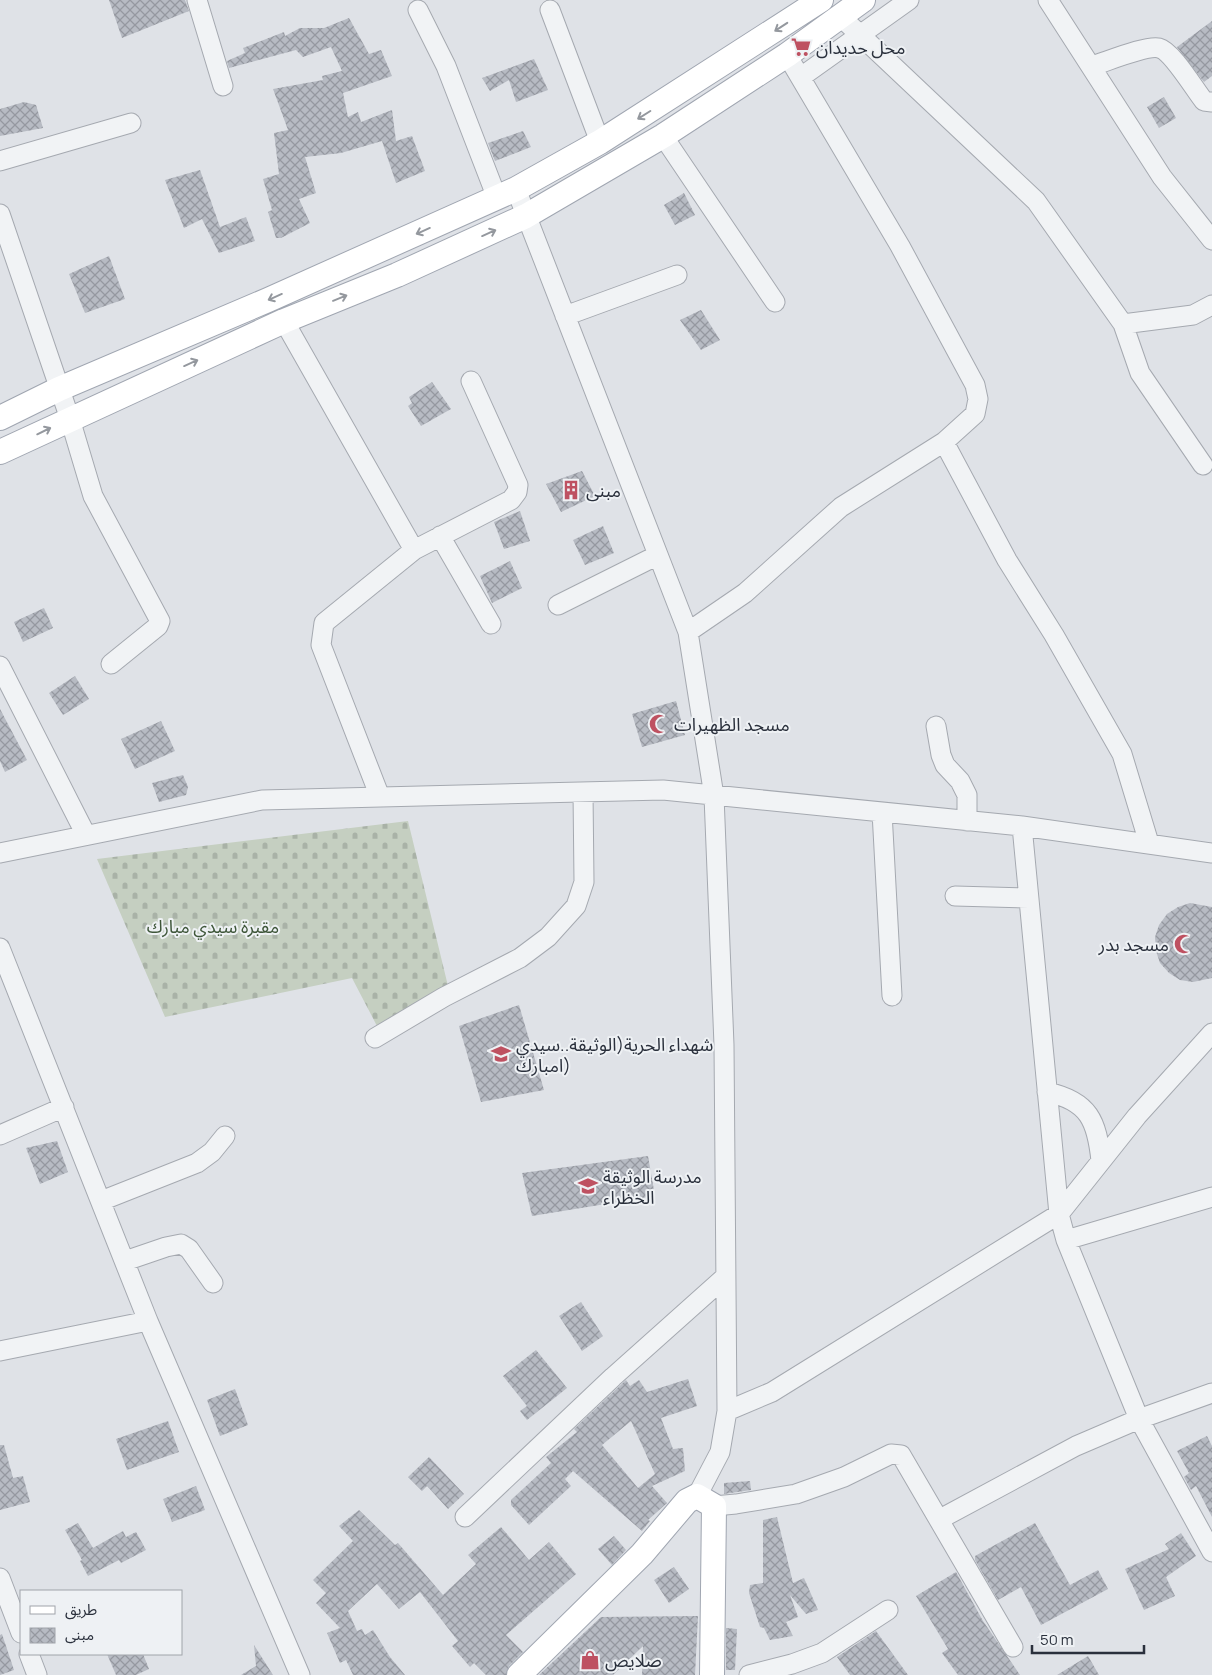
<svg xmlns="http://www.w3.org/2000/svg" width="1212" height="1675" viewBox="0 0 1212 1675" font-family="Manrope,'Noto Sans Arabic',sans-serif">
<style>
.cemetery{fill:url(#cemetery-stones)}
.building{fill:url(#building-cross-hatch);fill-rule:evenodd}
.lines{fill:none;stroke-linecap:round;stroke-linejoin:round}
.minor-casing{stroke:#a5a9b0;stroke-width:21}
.major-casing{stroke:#a0a6b1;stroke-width:26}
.minor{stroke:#f1f3f5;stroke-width:19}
.major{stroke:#fff;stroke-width:24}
.oneway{stroke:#94989e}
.labels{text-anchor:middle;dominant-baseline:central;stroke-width:4;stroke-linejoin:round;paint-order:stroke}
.poi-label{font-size:18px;fill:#2a303c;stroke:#eef1f4;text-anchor:start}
.park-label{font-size:18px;fill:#3e5639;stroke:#eef1f4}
</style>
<defs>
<pattern id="cemetery-stones" width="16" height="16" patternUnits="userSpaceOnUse" patternTransform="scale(1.25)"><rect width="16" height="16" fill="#c5cfc1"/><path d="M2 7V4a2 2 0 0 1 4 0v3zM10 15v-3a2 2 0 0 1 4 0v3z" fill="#a9b2a7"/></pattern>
<pattern id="building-cross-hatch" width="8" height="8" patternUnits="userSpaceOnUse" patternTransform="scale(1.25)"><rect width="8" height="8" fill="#b7bbc3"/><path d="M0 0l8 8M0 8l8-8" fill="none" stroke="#9598a0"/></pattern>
</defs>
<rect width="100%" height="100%" fill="#dfe2e7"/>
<path class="cemetery" d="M408,821L448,986L377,1026L352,978L165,1017L97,859Z"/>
<path class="building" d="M109,0H185L189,11L122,38Z
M349,18L369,54L381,50L392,76L343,93L348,117L358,112L361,122L392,110L396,141L412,136L425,171L396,183L382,141L341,153L305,157L316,193L299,199L310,223L281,238H276L268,212L272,210L263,179L279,174L274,133L288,130L273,89L323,80L322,76L342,71L331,47L303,57L296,50L229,68L227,61L245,53L243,48L284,32L285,36L300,28H324Z
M1212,21V76L1204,82L1177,47Z
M534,59L548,90L516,102L509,80L490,91L482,78Z
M1164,97L1176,118L1159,128L1147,107Z
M24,102L36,105L43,128L0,136V109Z
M523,131L531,147L495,161L488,143Z
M200,170L220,227L246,217L255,241L219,253L202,219L184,228L165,180Z
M684,193L695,215L675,225L664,205Z
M109,256L125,299L85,313L69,274Z
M701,310L720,340L701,350L680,320Z
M432,382L451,409L421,426L408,406L412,403L409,397Z
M582,471L595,496L561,512L546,484Z
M520,511L530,541L504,549L494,522Z
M603,526L614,553L585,565L573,540Z
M510,561L522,588L492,603L480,576Z
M44,608L53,628L23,642L14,622Z
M75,676L89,699L63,715L49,693Z
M676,701L685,735L642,747L632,714Z
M0,709L27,760L5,772L0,761Z
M161,721L175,751L135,769L121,739Z
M183,775L188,787L186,795L159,802L152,783Z
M1190,903L1212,907V978L1193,982L1180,980L1169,973L1160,963L1156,951L1155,937L1159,925L1167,914L1178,907Z
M519,1005L544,1090L481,1102L459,1026Z
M57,1141L68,1172L40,1184L26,1148Z
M648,1156L655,1196L532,1216L522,1173Z
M581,1302L603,1336L582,1351L559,1316Z
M536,1350L567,1388L527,1420L520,1411L527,1406L503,1376Z
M688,1379L697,1406L661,1418L673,1449L683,1448L685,1471L652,1486L667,1503L648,1520L650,1521L642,1531L573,1471L565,1479L571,1486L529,1525L511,1505V1500L551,1463L546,1457L577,1432L574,1429L626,1380L630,1386L639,1380L647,1392ZM631,1421L655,1474L638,1488L602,1445Z
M235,1389L248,1425L220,1436L207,1400Z
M168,1421L179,1452L127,1470L116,1439Z
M1207,1436L1212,1446V1517L1196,1486L1191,1490L1184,1477L1189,1473L1177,1451Z
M0,1445H4L13,1478L23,1476L30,1502L0,1510Z
M429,1457L464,1494L448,1509L427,1486L422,1491L408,1477Z
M750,1481L751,1490L724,1494V1483Z
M196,1486L205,1510L172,1522L163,1499Z
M359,1510L395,1545L398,1543L443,1595L476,1564L468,1555L501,1527L529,1560L549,1542L576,1574L506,1635L523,1652L509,1666L506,1675H486L474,1663L470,1667L452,1646L458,1641L420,1592L399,1609L377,1584L348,1611L357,1631L362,1629L365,1635L373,1630L390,1657L405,1675H353L346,1660L340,1663L327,1633L340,1628L316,1603L326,1593L313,1580L353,1541L339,1526Z
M777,1517L793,1583L804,1578L818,1610L806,1614L790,1595L798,1617L786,1622L793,1636L770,1640L764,1628L760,1627L749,1593L750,1585L763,1583V1520Z
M78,1523L93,1548L123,1531L126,1537L136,1532L146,1550L121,1563L119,1560L88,1576L80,1561L82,1560L65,1530Z
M1035,1523L1070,1585L1098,1570L1108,1589L1041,1625L1021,1587L998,1600L975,1560V1556Z
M1181,1533L1196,1556L1166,1577L1175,1596L1144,1610L1125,1569L1169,1549L1165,1544Z
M614,1536L626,1550L612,1565L598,1549Z
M674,1567L689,1589L669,1603L654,1580Z
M956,1572L983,1621L1020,1675H958L942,1653L948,1649L916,1596Z
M698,1616L695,1675H642L643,1646L613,1675H539L601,1617Z
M726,1628L737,1629L735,1670H726Z
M876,1631L908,1675H850L837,1657Z
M2,1634L14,1670L0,1675V1635Z
M254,1645L273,1675H241L256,1666Z
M107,1654H143L149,1669L136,1675H116Z
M1088,1656L1099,1675H1057Z"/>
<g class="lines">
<defs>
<path id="minor" d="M197,0L223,86
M1048,0L1162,177L1212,240
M418,10L446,66L497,198
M550,10L600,142
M840,16L1036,201L1123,324L1193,315L1212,305
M1092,66C1106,62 1146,45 1159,48C1172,51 1195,90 1204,101L1212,102
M801,77L909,0
M663,136L775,302
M0,161L131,123
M516,189L688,632L714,796L724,1045L727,1411L720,1452L697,1496
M0,214L70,419L93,496L160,621L158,626L111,664
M565,316L677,275
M284,321L414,550
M1123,324L1140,373L1203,465
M944,442L1007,560L1054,635L1122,754L1149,843
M440,536L491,624
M558,605L658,555
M688,632L745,593L841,507L944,442L975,414L978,399L975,385L900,246L787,55
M0,666L86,835
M936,726L941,755L945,765L960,781L967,795V821
M380,797L321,645L324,623L414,550L511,500L517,492L518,485L471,381
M882,812L892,996
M1022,826L1059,1214L1066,1240L1139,1419L1212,1552
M0,853L262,800L663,790L1022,826L1212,853
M955,896L1029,898
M0,948L148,1321L300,1675
M375,1038L444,997L520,958L548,937L576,906L584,882L583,792
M1047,1092C1089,1101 1097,1121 1101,1161
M0,1135L64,1107
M101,1201L197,1163L212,1152L225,1136
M1066,1240L1212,1197
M125,1261L166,1247L181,1244L189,1249L213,1283
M0,1351L148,1321
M727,1411L772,1392L1059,1214L1137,1116L1212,1033
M714,1506L736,1504L796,1494L844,1477L891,1454L901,1455L1013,1647
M465,1517L613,1377L725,1277
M940,1519L1076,1446L1139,1419L1212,1393
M0,1578L21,1633
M29,1654L37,1675
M749,1675L792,1664L822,1653L888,1610"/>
<path id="major" d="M0,418L59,389L268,300L516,189L600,142L821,0
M0,452L284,321L397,275L526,216L663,136L787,55L863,0
M519,1675L642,1554L687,1501L697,1496L714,1506L712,1675"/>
</defs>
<use href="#minor" class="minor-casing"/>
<use href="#major" class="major-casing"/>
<use href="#minor" class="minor"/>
<use href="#major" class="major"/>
</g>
<defs><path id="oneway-shaft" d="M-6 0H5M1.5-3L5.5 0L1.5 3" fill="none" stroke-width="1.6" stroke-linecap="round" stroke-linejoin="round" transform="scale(1.25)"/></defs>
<g class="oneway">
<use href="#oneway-shaft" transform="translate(781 27) rotate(147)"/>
<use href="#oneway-shaft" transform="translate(644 115) rotate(148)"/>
<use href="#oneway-shaft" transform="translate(423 231) rotate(156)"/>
<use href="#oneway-shaft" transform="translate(489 233) rotate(-24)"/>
<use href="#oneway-shaft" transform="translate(275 297) rotate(156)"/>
<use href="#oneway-shaft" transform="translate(340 298) rotate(-22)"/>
<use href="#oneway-shaft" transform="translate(191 363) rotate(-24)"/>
<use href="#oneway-shaft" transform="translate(44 431) rotate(-26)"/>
</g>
<defs>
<symbol id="supermarket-bare" viewBox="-9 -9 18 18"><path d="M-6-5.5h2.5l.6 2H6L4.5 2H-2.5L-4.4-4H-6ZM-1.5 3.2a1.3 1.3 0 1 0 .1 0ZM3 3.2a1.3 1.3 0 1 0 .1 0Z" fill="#be5161" stroke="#eef1f4" stroke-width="2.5" paint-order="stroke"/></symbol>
<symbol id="building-bare" viewBox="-9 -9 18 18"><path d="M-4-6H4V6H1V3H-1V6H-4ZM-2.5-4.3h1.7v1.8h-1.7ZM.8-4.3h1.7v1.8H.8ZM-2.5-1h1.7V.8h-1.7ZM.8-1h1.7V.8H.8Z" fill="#be5161" stroke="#eef1f4" stroke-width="2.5" paint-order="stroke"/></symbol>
<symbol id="mosque-bare" viewBox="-9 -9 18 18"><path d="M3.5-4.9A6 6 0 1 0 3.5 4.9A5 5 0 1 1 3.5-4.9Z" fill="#be5161" stroke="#eef1f4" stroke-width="2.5" paint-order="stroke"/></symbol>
<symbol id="school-bare" viewBox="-9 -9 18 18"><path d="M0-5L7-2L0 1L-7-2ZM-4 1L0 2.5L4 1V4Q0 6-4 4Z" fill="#be5161" stroke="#eef1f4" stroke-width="2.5" paint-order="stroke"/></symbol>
<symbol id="shop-bare" viewBox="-9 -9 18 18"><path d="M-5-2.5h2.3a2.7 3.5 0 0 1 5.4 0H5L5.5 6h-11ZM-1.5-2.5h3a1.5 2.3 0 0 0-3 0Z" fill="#be5161" stroke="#eef1f4" stroke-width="2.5" paint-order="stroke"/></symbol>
</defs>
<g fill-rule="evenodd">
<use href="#supermarket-bare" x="787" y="33" width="28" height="28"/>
<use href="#building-bare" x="557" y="476" width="28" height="28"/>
<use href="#mosque-bare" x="645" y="710" width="28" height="28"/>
<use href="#mosque-bare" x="1170" y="930" width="28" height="28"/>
<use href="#school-bare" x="487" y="1040" width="28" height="28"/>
<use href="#school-bare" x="574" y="1172" width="28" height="28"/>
<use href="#shop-bare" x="576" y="1646" width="28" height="28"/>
</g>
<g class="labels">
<g class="poi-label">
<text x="816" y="47">محل حديدان</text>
<text x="586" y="490">مبنى</text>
<text x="674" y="724">مسجد الظهيرات</text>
<text x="1169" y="944" text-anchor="end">مسجد بدر</text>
<text x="516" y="1044">شهداء الحرية(الوثيقة..سيدي<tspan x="516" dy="21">امبارك)</tspan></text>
<text x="603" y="1176">مدرسة الوثيقة<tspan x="603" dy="21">الخظراء</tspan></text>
<text x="605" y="1660">صلايص</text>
</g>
<g class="park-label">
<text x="213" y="926">مقبرة سيدي مبارك</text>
</g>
</g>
<rect x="20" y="1590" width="162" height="65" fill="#eef1f4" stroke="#a0a4aa"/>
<rect x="30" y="1606" width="25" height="8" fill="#ffffff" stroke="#a0a4aa"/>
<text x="65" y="1615" font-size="15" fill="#2a303c">طريق</text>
<rect x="30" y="1628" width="25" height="15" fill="url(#building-cross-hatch)" stroke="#a0a4aa"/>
<text x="65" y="1640" font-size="15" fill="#2a303c">مبنى</text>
<path d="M1032 1645v8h112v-8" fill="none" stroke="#2a303c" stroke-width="2.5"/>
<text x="1040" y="1645" font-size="15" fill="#2a303c" stroke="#eef1f4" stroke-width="4" paint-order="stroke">50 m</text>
</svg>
